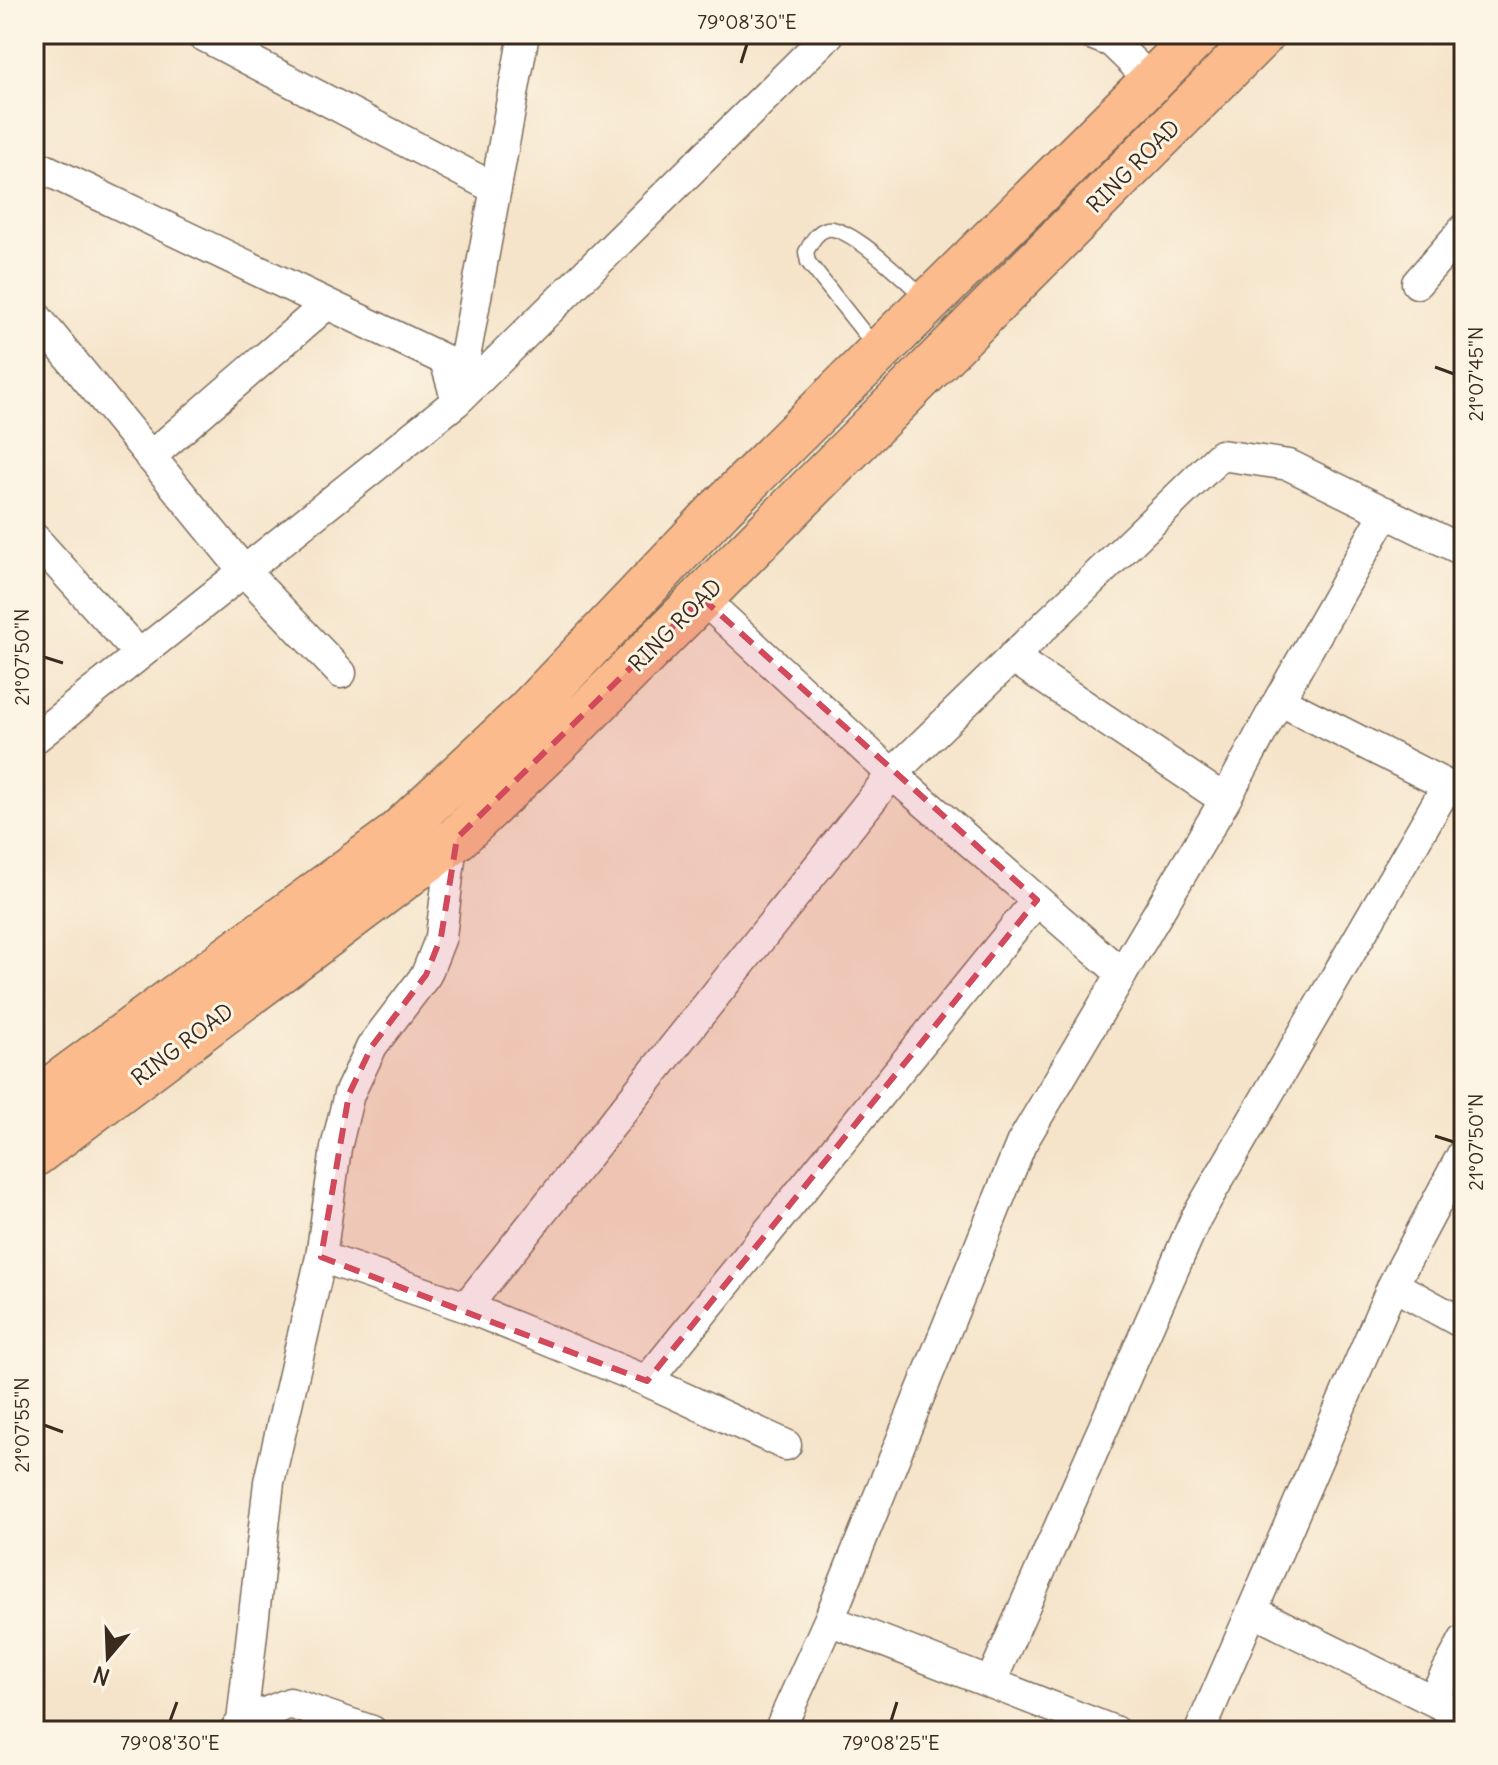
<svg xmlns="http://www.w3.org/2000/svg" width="1498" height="1765" viewBox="0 0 1498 1765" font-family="Delius,sans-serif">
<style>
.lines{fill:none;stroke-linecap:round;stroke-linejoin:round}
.service-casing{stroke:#7c6b5a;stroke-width:17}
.minor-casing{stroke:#7c6b5a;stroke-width:33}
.trunk-casing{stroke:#7c6b5a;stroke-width:47}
.service{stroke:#fff;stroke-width:14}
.minor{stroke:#fff;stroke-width:30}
.trunk{stroke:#fbbb8d;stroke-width:44}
.marked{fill:#d1495b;fill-opacity:0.2;stroke:#d1495b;stroke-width:6;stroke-dasharray:16 10;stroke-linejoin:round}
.ticks{fill:none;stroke:#3b2a1e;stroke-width:3}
.labels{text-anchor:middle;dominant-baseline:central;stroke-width:6;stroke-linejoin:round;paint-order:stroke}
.street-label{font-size:22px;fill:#3b2a1e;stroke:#fcf5e5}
.neatline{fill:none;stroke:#3b2a1e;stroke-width:3}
.ticks-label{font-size:20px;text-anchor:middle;fill:#3b2a1e}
</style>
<rect width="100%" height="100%" fill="#fcf5e5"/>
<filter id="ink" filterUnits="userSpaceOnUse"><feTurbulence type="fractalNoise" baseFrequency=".0125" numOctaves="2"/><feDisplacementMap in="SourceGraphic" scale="16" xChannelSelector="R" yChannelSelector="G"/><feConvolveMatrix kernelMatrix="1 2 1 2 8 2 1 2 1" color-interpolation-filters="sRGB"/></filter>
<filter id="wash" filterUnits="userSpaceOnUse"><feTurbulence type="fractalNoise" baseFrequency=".006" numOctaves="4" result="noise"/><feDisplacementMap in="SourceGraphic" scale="32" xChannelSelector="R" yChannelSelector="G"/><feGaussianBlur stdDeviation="1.8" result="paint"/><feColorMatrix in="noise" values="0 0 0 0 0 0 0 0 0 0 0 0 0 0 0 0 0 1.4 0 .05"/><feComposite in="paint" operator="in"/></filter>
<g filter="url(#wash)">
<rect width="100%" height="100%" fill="#f5e4ca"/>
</g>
<g filter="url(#ink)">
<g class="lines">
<defs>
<path id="service" d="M876,348L808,262L806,252C811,243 816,232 827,229C850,225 908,283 926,299"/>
<path id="minor" d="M200,34L496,189
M524,34L457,401L829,34
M1091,34L1112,42L1152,81
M34,164L445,360L457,401L34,739
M1417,283L1464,229
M34,314L244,571L341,673
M150,457L326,305
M34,538L139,654
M702,598L892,774L1122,974
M1012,657L1225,800
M1279,700L1386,512
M321,1257L466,1307
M1393,1285L1464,1324
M647,1381L1037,900
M786,1445L647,1381L466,1307L892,774L1221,455L1289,465L1464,551
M1252,1611L1464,1716
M829,1620L1114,1731
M991,1682L1196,1218L1447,786
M1432,1700L1464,1640
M242,1722L269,1482L321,1257L336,1148L349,1094L372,1046L426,975L441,937L452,841
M235,1731L242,1722L290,1703L372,1731
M779,1731L829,1620L1021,1144L1225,800L1279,700L1464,794
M1200,1731L1393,1285L1464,1151"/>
<path id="trunk" d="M34,1101L393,837L527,712L721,508L1199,34
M34,1155L457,838L566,734L1263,34"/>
</defs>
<use href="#service" class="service-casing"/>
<use href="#minor" class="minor-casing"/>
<use href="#trunk" class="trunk-casing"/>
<use href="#service" class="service"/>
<use href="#minor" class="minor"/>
<use href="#trunk" class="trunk"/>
</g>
</g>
<path class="marked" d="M702,598L1037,900L647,1381L321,1257L349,1094L372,1046L426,975L441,937L457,838Z"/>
<path class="ticks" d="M741,63L747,44M1435,367L1454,374M44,657L63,663M1435,1136L1454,1142M44,1425L63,1432M170,1721L177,1702M891,1721L897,1702"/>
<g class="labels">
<g class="street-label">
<text transform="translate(1133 166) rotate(-45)">RING ROAD</text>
<text transform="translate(675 625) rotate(-45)">RING ROAD</text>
<text transform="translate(182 1044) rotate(-37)">RING ROAD</text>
</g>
</g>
<rect width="1498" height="1765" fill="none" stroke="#fcf5e5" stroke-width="88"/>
<g transform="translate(108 1657) rotate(199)" stroke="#fcf5e5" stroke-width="6" paint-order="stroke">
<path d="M0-6L14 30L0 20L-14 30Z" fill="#3b2a1e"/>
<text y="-12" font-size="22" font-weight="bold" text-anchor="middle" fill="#3b2a1e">N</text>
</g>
<rect x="44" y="44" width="1410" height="1677" class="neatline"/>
<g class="ticks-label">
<text x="747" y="29">79°08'30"E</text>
<text transform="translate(1476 374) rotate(-90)" y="7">21°07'45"N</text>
<text transform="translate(22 657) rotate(-90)" y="7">21°07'50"N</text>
<text transform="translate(1476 1142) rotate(-90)" y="7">21°07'50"N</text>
<text transform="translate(22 1425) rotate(-90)" y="7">21°07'55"N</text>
<text x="170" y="1750">79°08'30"E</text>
<text x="891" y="1750">79°08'25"E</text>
</g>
</svg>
